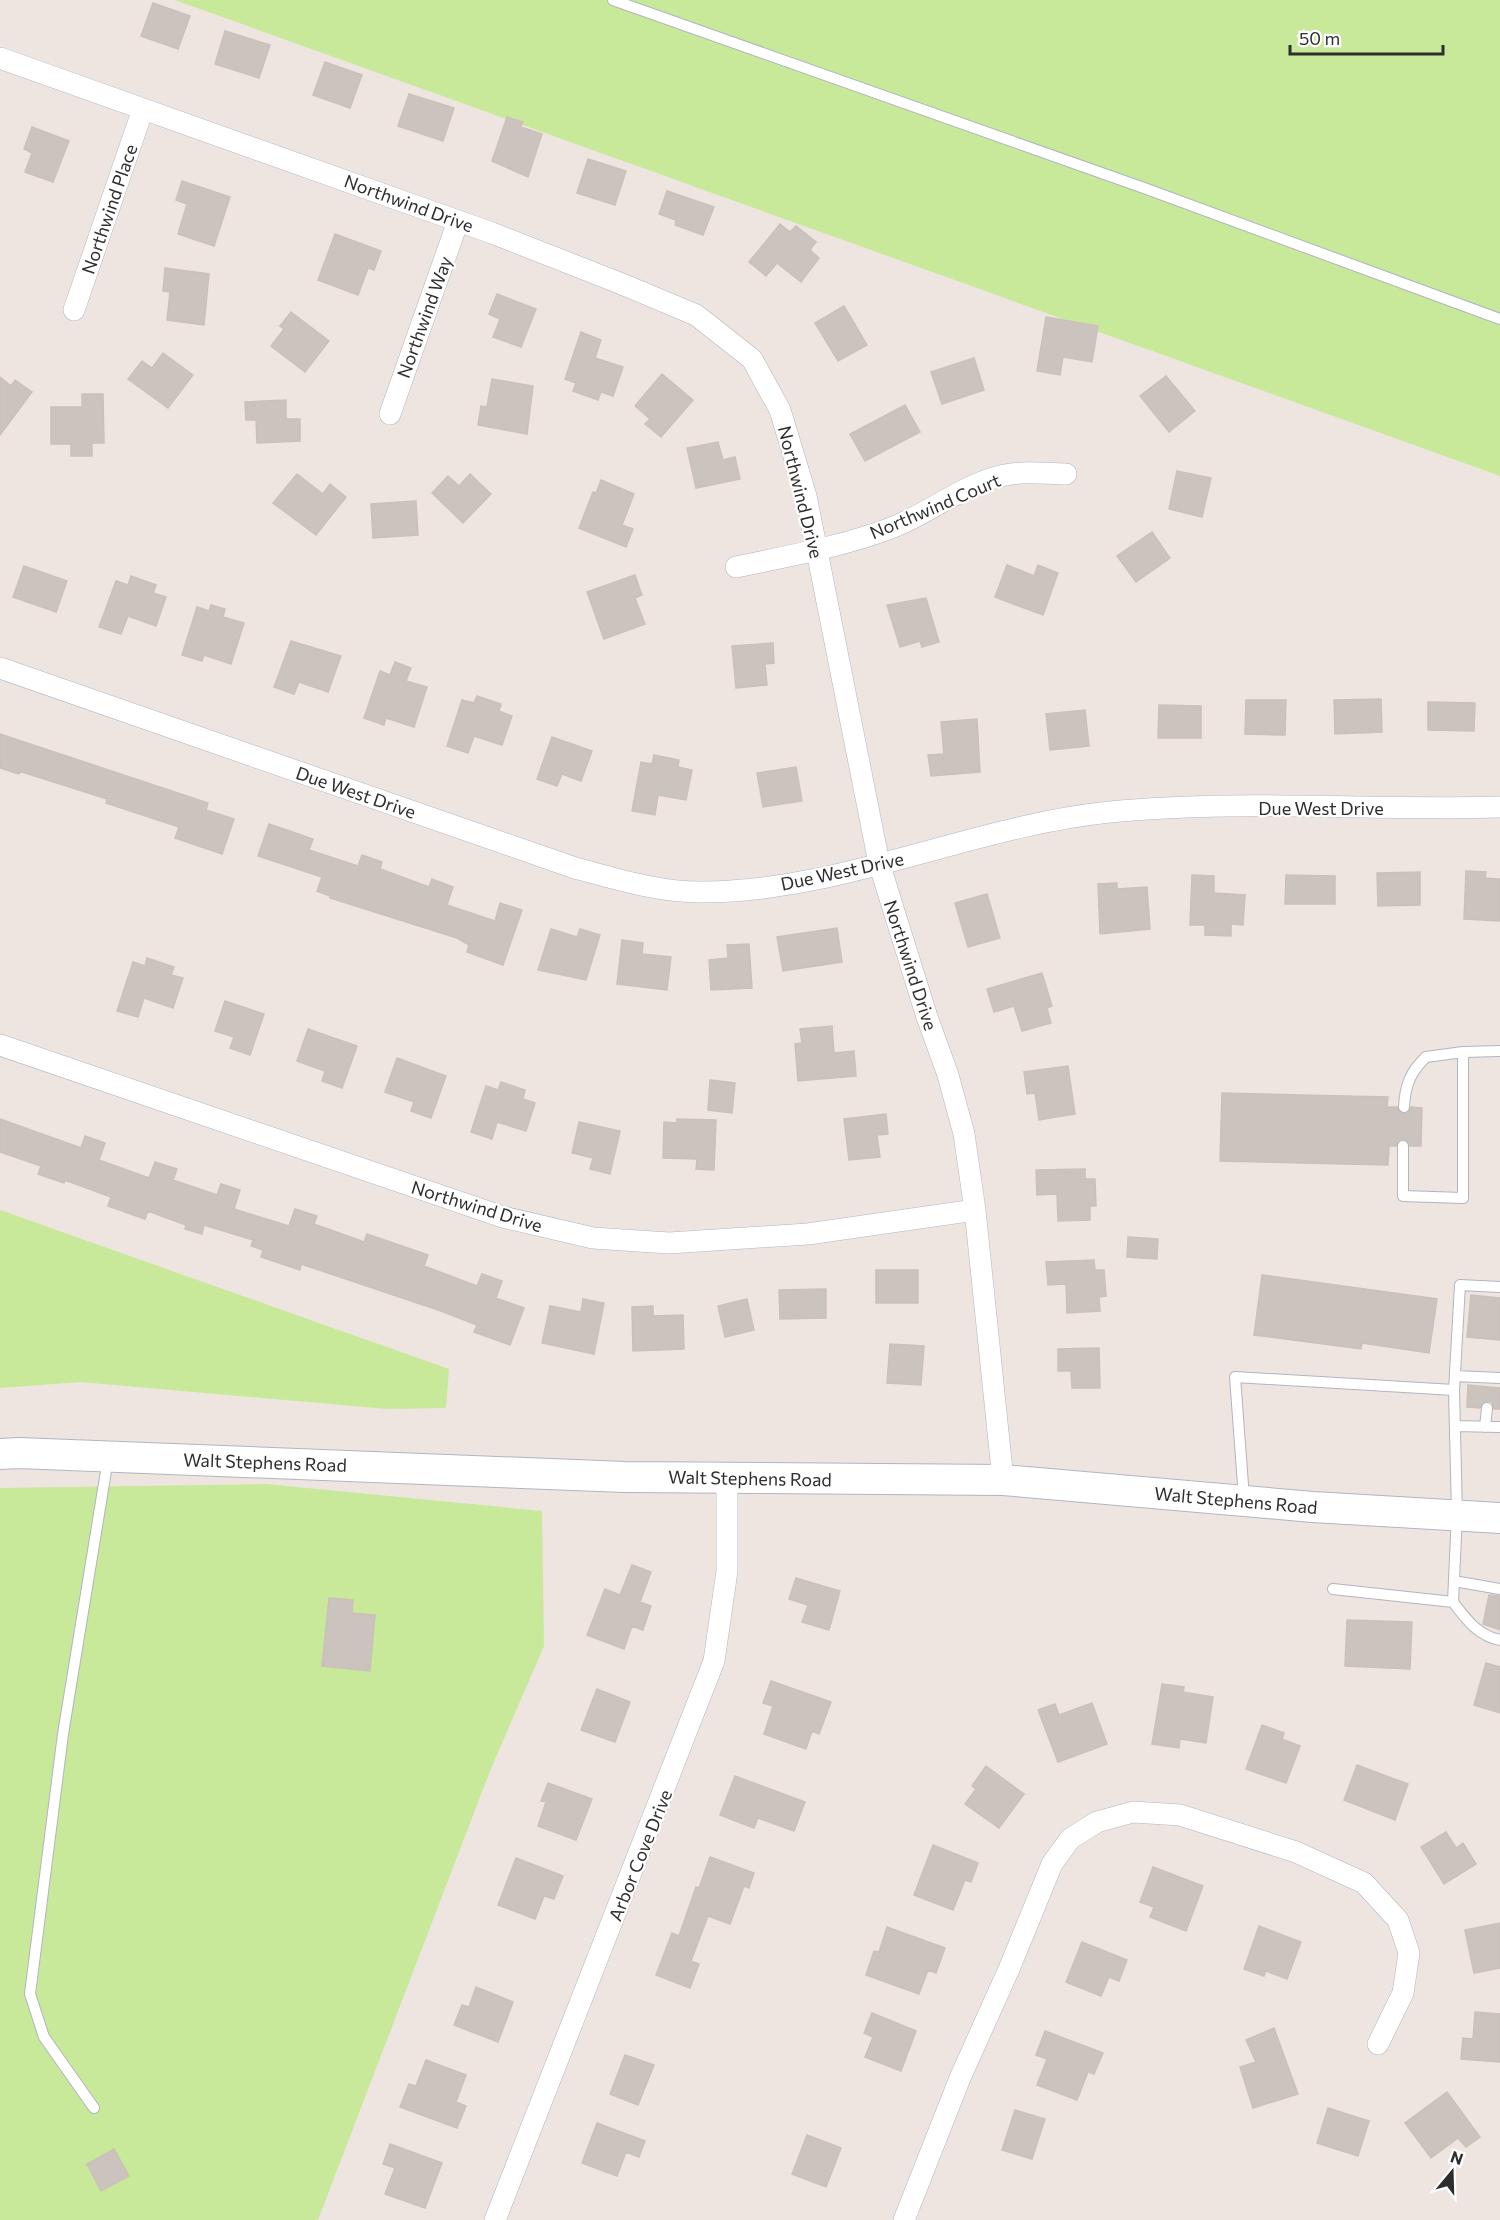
<svg xmlns="http://www.w3.org/2000/svg" width="1500" height="2220" viewBox="0 0 1500 2220" font-family="Commissioner,sans-serif">
<style>
.green{fill:#c8e89a}
.building{fill:#cbc3be;stroke:#ccc0b9;stroke-width:1.5}
.lines{fill:none;stroke-linecap:round;stroke-linejoin:round}
.lane-casing{stroke:#b0b6be;stroke-width:12}
.street-casing{stroke:#b0b6be;stroke-width:22}
.secondary-casing{stroke:#b0b6be;stroke-width:32}
.lane{stroke:#fff;stroke-width:10}
.street{stroke:#fff;stroke-width:21}
.secondary{stroke:#fff;stroke-width:30}
.labels{text-anchor:middle;dominant-baseline:central;stroke-width:4.5;stroke-linejoin:round;paint-order:stroke}
.street-label{font-size:18px;fill:#2e2e2e;stroke:#fff}
</style>
<rect width="100%" height="100%" fill="#efe5e0"/>
<path class="green" d="M175,0H1500V476Z
M0,1210L449,1369L446,1408L387,1409L80,1382L0,1388Z
M266,1484L542,1511L544,1646L490,1771L318,2220H0V1488Z"/>
<path class="building" d="M153,3L190,16L178,49L141,36Z
M225,31L270,45L259,78L215,64Z
M325,62L362,75L350,108L313,95Z
M409,94L454,108L443,141L398,126Z
M507,117L523,122L521,127L542,134L528,177L492,161Z
M32,127L69,141L53,182L25,172L32,153L24,149Z
M588,159L626,171L615,205L577,193Z
M182,181L230,197L214,246L178,234L187,204L176,200Z
M667,191L714,207L703,235L675,225L676,220L659,214Z
M780,224L790,232L796,226L816,242L810,250L819,258L801,282L777,263L766,276L749,262Z
M335,234L381,251L374,270L368,268L358,295L318,280Z
M165,268L209,274L204,325L167,320L170,292L163,291Z
M497,294L536,309L521,347L493,337L500,319L489,314Z
M844,306L867,345L838,361L815,323Z
M291,312L329,341L305,372L271,346L284,329L280,326Z
M1046,317L1098,326L1092,362L1063,357L1060,375L1037,371Z
M581,332L601,340L595,358L623,367L613,396L601,392L598,400L573,391L576,383L565,379Z
M163,353L193,375L168,408L128,379L142,361L152,368Z
M974,358L984,390L942,404L931,372Z
M662,374L693,400L661,437L645,424L650,419L635,406Z
M1166,376L1195,411L1169,432L1140,396Z
M0,377L11,386L15,380L32,392L0,435Z
M492,379L533,386L527,434L478,425L481,406L487,407Z
M82,394H103L104,443H92V456H71V444H51V407H82Z
M286,400V419H300V441L257,443L256,420H246L245,402Z
M905,405L920,432L865,461L850,434Z
M718,442L723,460L735,457L740,479L696,488L687,448Z
M1177,471L1211,478L1202,517L1169,509Z
M297,474L323,494L330,484L346,497L316,535L273,503Z
M470,474L491,494L463,523L432,493L448,476L459,486Z
M601,480L634,494L622,525L633,529L626,547L579,528L593,492L596,493Z
M416,501L418,535L373,538L371,504Z
M1152,532L1170,558L1136,582L1117,556Z
M1007,565L1034,576L1038,565L1058,573L1043,615L995,597Z
M24,566L67,581L56,612L13,597Z
M635,575L642,595L635,598L645,624L604,639L587,592Z
M131,576L156,585L153,593L166,597L156,626L128,616L121,634L99,627L116,581L128,585Z
M926,598L939,642L922,647L920,641L900,647L887,605Z
M211,605L225,609L223,617L244,623L231,664L204,655L202,661L182,655L197,607L209,611Z
M291,641L341,656L328,692L299,682L294,694L274,687Z
M773,643L774,663L765,664L767,685L736,688L732,646Z
M395,662L411,668L406,681L427,687L414,727L386,718L384,725L364,718L380,671L390,675Z
M477,696L501,704L499,711L512,716L502,745L474,736L468,753L447,746L462,700L474,703Z
M1381,699L1382,732L1335,734L1334,700Z
M1246,700H1286L1285,735L1245,734Z
M1428,702L1475,703L1474,731L1428,730Z
M1159,705L1201,706V738H1158Z
M1085,710L1089,746L1050,750L1046,714Z
M977,719L980,772L931,776L928,755L944,754L941,722Z
M0,734L208,803L206,810L234,819L222,854L175,838L179,827L106,803L107,799L19,771V774L0,768Z
M552,737L592,751L581,781L562,774L557,786L537,779Z
M654,755L679,760L678,767L692,770L686,800L658,795L655,815L632,811L641,762L652,764Z
M796,767L802,801L763,807L757,773Z
M269,824L313,839L309,850L358,866L362,855L382,862L380,869L429,887L432,879L453,887L447,905L495,921L500,903L522,910L503,965L467,952L469,945L457,938L330,898V896L317,891L322,877L258,856Z
M1466,871L1486,872L1485,878L1500,879V921L1464,919Z
M1420,872V905L1378,906L1377,873Z
M1192,875L1214,876V893L1245,895L1243,925L1231,924V936L1205,935V925H1190Z
M1286,875L1335,876V904H1285Z
M1117,883V889L1147,887L1150,929L1100,934L1098,884Z
M987,894L1000,938L968,947L955,903Z
M837,928L842,962L783,971L777,937Z
M551,929L577,937L580,929L600,935L586,980L538,970Z
M622,940L643,943L642,954L671,957L667,990L617,984Z
M749,944L752,988L711,990L709,960L728,958L727,945Z
M147,958L174,967L171,975L183,978L173,1008L144,998L138,1017L117,1011L133,962L145,966Z
M1042,973L1052,1006L1047,1008L1051,1023L1022,1031L1014,1006L994,1012L987,989Z
M225,1001L264,1014L250,1055L230,1048L234,1037L215,1031Z
M832,1026L834,1053L854,1051L856,1076L798,1081L795,1044L802,1043L800,1029Z
M308,1029L357,1046L342,1088L322,1081L325,1071L297,1061Z
M397,1058L446,1076L431,1118L411,1111L414,1102L385,1092Z
M1068,1066L1075,1114L1039,1120L1035,1093L1027,1094L1024,1072Z
M710,1080L735,1083L732,1113L708,1110Z
M501,1082L525,1090L523,1099L535,1103L526,1131L497,1122L492,1139L471,1132L486,1086L498,1090Z
M1222,1093L1388,1097L1387,1107H1397L1403,1114L1408,1113L1411,1107L1422,1108L1421,1146H1410L1404,1139L1399,1140L1396,1146H1389L1388,1165L1220,1161Z
M886,1114L888,1134L877,1135L880,1157L849,1160L844,1119Z
M0,1119L81,1148L85,1136L105,1143L99,1160L149,1178L155,1162L177,1169L173,1180L217,1195L221,1184L240,1190L234,1209L289,1226L295,1209L317,1216L314,1224L364,1242L367,1234L428,1255L424,1266L477,1286L482,1274L502,1281L496,1298L524,1308L510,1345L474,1332L477,1325L441,1311L301,1264L300,1270L261,1257L263,1250L251,1246L253,1240L204,1225L202,1234L185,1229L186,1225L148,1211L145,1219L108,1206L111,1197L65,1180L64,1183L38,1174L41,1166L0,1152Z
M677,1119L716,1120L714,1170L696,1169L697,1159L663,1158L664,1122L677,1123Z
M579,1122L620,1131L610,1174L590,1169L593,1158L572,1153Z
M1085,1169V1179H1095L1096,1206H1090V1220L1058,1221L1057,1194L1037,1195L1036,1170Z
M1128,1237L1158,1239L1157,1259L1127,1257Z
M1094,1260L1095,1270H1104L1106,1296L1099,1297L1100,1311L1067,1313L1066,1284L1048,1285L1046,1262Z
M876,1270H918V1303H876Z
M1262,1275L1437,1299L1429,1353L1362,1343L1361,1349L1254,1335Z
M826,1289V1318L780,1319L779,1290Z
M1471,1295L1500,1298V1340L1467,1337Z
M583,1299L604,1303L594,1354L542,1343L550,1306L581,1312Z
M747,1299L754,1330L725,1337L718,1306Z
M653,1306V1316L683,1315L684,1349L633,1351L632,1307Z
M890,1344L924,1346L921,1385L887,1383Z
M1099,1348L1100,1388H1072L1071,1371H1058V1349Z
M1468,1385L1500,1388V1409H1494L1492,1402L1487,1401L1480,1408L1467,1407Z
M632,1565L651,1572L640,1602L651,1606L643,1630L632,1626L624,1649L587,1635L605,1589L620,1595Z
M796,1578L840,1591L829,1630L802,1622L808,1605L789,1599Z
M1489,1595L1500,1596V1630L1483,1624Z
M329,1598L353,1600L352,1613L375,1615L370,1671L322,1666Z
M1347,1620L1412,1622L1410,1669L1345,1666Z
M1486,1663L1500,1667V1713L1474,1705Z
M771,1681L831,1702L819,1734L812,1731L806,1749L764,1734L773,1706L763,1703Z
M1162,1684L1184,1687L1183,1692L1213,1697L1206,1743L1180,1739L1179,1748L1152,1744Z
M597,1689L630,1702L615,1742L581,1730Z
M1092,1703L1107,1744L1058,1762L1038,1710L1055,1704L1059,1715Z
M1262,1725L1284,1733L1282,1739L1300,1746L1286,1783L1246,1769Z
M1357,1765L1408,1784L1395,1820L1344,1800Z
M986,1766L1024,1794L999,1828L965,1804L976,1789L972,1786Z
M735,1776L805,1802L794,1831L758,1818L754,1828L720,1815Z
M548,1783L592,1799L576,1840L538,1826L546,1802L541,1801Z
M1446,1832L1456,1848L1463,1843L1476,1864L1444,1884L1421,1847Z
M933,1845L978,1863L971,1882L965,1880L953,1910L914,1895Z
M710,1857L754,1873L749,1888L744,1886L730,1924L708,1916L691,1961L699,1964L690,1988L656,1975L672,1933L679,1936L696,1887L699,1888Z
M516,1858L563,1876L554,1899L544,1896L535,1919L498,1905Z
M1153,1867L1203,1886L1186,1931L1150,1917L1154,1907L1140,1902Z
M1500,1923V1968L1474,1973L1465,1930Z
M1259,1926L1301,1942L1287,1979L1266,1971L1264,1976L1244,1969Z
M887,1927L945,1948L936,1973L928,1970L919,1994L866,1975L874,1951L879,1952Z
M1082,1942L1127,1960L1119,1981L1109,1977L1101,1996L1066,1982Z
M476,1987L513,2002L498,2042L454,2025L462,2005L469,2007Z
M1475,2012L1500,2014V2062L1461,2059L1463,2038L1473,2039Z
M872,2013L916,2031L901,2071L865,2057L873,2037L864,2033Z
M1274,2028L1298,2094L1253,2108L1240,2067L1256,2062L1246,2040Z
M1045,2031L1103,2053L1094,2074L1088,2072L1077,2100L1037,2085L1047,2059L1036,2055Z
M625,2055L654,2065L638,2105L610,2094Z
M426,2060L466,2075L456,2102L466,2106L457,2128L400,2107L409,2084L416,2086Z
M1447,2092L1480,2137L1466,2147L1458,2138L1431,2158L1405,2123Z
M1328,2108L1369,2121L1358,2156L1317,2143Z
M1015,2110L1045,2119L1032,2159L1002,2150Z
M597,2123L645,2141L639,2157L626,2152L617,2176L582,2163Z
M807,2135L841,2148L826,2187L792,2174Z
M390,2144L442,2163L425,2208L385,2194L395,2168L383,2164Z
M114,2149L129,2176L101,2191L87,2164Z"/>
<g class="lines">
<defs>
<path id="lane" d="M613,0L1144,188L1500,319
M1404,1107C1405,1086 1410,1072 1426,1057L1463,1052
M1403,1146V1196L1463,1198V1052L1500,1051
M1455,1376L1500,1378
M1455,1426L1500,1427
M1485,1427L1487,1408
M1244,1498L1235,1377L1454,1390L1460,1285L1500,1287
M1454,1581L1500,1589
M1333,1589L1453,1602L1457,1514L1454,1390
M1453,1602C1466,1619 1477,1635 1500,1640
M94,2108L44,2037L30,1994L63,1734L108,1459"/>
<path id="street" d="M0,58L492,233L622,284L696,315L752,359L780,410L806,496L879,863L927,1017L948,1075L964,1134L975,1210L1003,1480
M74,310L143,109
M390,414L458,221
M736,567C788,556 841,547 891,528C931,513 968,480 1011,474C1029,471 1048,474 1066,474
M0,668L575,868C617,879 660,893 704,892C843,891 972,826 1110,812C1239,799 1370,811 1500,807
M0,1045L503,1217L593,1238L669,1243L808,1234L975,1210
M495,2220L714,1661L727,1571V1478
M904,2220L960,2078L1009,1969L1052,1864L1070,1839L1097,1822L1133,1812L1180,1815L1296,1852L1364,1883L1398,1920L1409,1953L1403,1993L1378,2044"/>
<path id="secondary" d="M0,1454L19,1453L625,1477L1003,1480L1313,1507L1500,1518"/>
</defs>
<use href="#lane" class="lane-casing"/>
<use href="#street" class="street-casing"/>
<use href="#secondary" class="secondary-casing"/>
<use href="#lane" class="lane"/>
<use href="#street" class="street"/>
<use href="#secondary" class="secondary"/>
</g>
<g class="labels">
<g class="street-label">
<text transform="translate(409 203) rotate(20)">Northwind Drive</text>
<text transform="translate(109 209) rotate(-71)">Northwind Place</text>
<text transform="translate(424 317) rotate(-70)">Northwind Way</text>
<text transform="translate(801 492) rotate(76)">Northwind Drive</text>
<text transform="translate(935 506) rotate(-23)">Northwind Court</text>
<text transform="translate(356 792) rotate(19)">Due West Drive</text>
<text x="1321" y="808">Due West Drive</text>
<text transform="translate(842 871) rotate(-12)">Due West Drive</text>
<text transform="translate(911 965) rotate(72)">Northwind Drive</text>
<text transform="translate(477 1206) rotate(17)">Northwind Drive</text>
<text transform="translate(265 1462) rotate(2)">Walt Stephens Road</text>
<text transform="translate(750 1478) rotate(1)">Walt Stephens Road</text>
<text transform="translate(1236 1500) rotate(5)">Walt Stephens Road</text>
<text transform="translate(640 1855) rotate(-68)">Arbor Cove Drive</text>
</g>
</g>
<g transform="translate(1452 2172) rotate(19)" stroke="#ffffff" stroke-width="4.5" paint-order="stroke">
<path d="M0-4.5L10 22L0 15L-10 22Z" fill="#2e2e2e"/>
<text y="-9" font-size="16" font-weight="bold" text-anchor="middle" fill="#2e2e2e">N</text>
</g>
<path d="M1290 45v9h153v-9" fill="none" stroke="#2e2e2e" stroke-width="3"/>
<text x="1299" y="45" font-size="18" fill="#2e2e2e" stroke="#ffffff" stroke-width="4.5" paint-order="stroke">50 m</text>
</svg>
